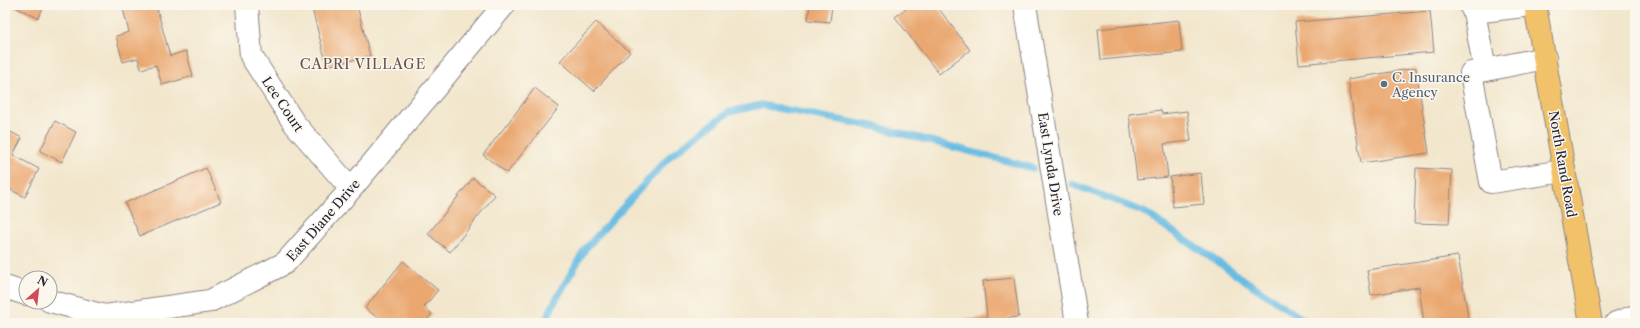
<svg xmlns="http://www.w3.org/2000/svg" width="1640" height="328" viewBox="0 0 1640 328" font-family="'Libre Caslon Text',serif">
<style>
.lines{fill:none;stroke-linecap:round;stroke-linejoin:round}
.stream{stroke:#67bce3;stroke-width:7}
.building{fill:#eaa770}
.minor-casing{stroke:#8a8484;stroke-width:24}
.major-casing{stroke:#8a8484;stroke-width:24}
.minor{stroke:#fff;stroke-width:22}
.major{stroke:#f2c26a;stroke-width:22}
.service-dot{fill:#5c6f8a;stroke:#fbf7ec;stroke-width:1.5}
.labels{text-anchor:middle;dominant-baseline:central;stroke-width:3;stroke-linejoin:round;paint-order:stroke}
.service-label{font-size:13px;fill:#4e5e75;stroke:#fbf7ec;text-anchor:start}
.street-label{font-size:13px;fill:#22223b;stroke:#fbf7ec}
.neighbourhood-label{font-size:14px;letter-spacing:1px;fill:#68514e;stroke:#fbf7ec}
</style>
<rect width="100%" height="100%" fill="#fbf7ec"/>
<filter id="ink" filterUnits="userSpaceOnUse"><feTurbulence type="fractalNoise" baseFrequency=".025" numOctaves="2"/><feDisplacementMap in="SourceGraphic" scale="8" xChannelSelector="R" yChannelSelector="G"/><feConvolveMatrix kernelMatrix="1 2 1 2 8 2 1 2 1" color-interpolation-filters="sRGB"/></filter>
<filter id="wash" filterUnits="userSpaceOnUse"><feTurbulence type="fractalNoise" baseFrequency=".012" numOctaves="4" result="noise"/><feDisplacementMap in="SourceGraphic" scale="16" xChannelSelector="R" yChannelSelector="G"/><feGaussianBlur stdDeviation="0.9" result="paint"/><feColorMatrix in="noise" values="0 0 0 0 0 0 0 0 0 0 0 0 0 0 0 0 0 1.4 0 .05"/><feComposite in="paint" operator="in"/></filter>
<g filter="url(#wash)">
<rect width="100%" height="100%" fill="#f2e6cc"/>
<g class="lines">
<path class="stream" d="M1072,184L1144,212L1308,323
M545,323L554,303L585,249L670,156L729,112L761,105L877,127L1033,168"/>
</g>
<g id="blocks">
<path class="building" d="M11,5H45L38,18Z
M139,5H156L170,56L186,51L193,76L162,85L156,65L141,69L138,58L123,62L116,36L129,32L123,9Z
M311,5H357L370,56L327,66Z
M810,5H832L830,22L808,20Z
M911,5H936L970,50L939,74L895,17Z
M1430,11L1434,52L1299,64L1295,22Z
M1179,20L1182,52L1101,60L1098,29Z
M596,22L630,52L594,91L560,61Z
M1416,68L1429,153L1361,163L1348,79Z
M535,88L559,107L507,173L483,155Z
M1161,110L1162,114L1187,111L1191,141L1164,144L1168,177L1137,180L1129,114Z
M55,121L76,132L62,162L40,151Z
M5,129L22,138L13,155L39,169L25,197L5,187Z
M206,168L221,202L140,236L125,203Z
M1416,168L1452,170L1449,224L1414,223Z
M1201,173L1204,204L1173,207L1170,177Z
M473,178L495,195L450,252L428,234Z
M1458,256L1469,323H1424L1419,287L1371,295L1367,270Z
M403,261L438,290L424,307L432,314L425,323H412L408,319L405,323H384L365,308Z
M1014,278L1019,317L1008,318L1009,323H961V320L987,317L983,281Z"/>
</g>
</g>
<g filter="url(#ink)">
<use href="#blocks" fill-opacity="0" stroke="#8a8484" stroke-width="1"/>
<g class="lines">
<defs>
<path id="minor" d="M247,5L251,56L294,123L351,189
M1025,5L1077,323
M1470,5L1474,12L1485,70
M1474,12L1533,5
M1545,58L1471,73L1491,182L1564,171
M5,287L26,294
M50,301L105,316L210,301L285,263L351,189L504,5
M1616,323L1635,316"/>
<path id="major" d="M1535,5L1591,323"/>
</defs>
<use href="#minor" class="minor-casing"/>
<use href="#major" class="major-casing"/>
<use href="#minor" class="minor"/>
<use href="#major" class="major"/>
</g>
</g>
<circle class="service-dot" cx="1384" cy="84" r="4"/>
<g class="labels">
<g class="service-label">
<text x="1392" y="77">C. Insurance<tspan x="1392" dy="15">Agency</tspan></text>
</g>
<g class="street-label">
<text transform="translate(283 104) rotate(56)">Lee Court</text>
<text transform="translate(1051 164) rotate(81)">East Lynda Drive</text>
<text transform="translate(1563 164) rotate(80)">North Rand Road</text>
<text transform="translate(323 220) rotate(-49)">East Diane Drive</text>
</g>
<g class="neighbourhood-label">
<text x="363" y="64">CAPRI VILLAGE</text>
</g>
</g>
<rect width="1640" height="328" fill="none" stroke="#fbf7ec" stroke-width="20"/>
<g transform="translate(38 290) rotate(28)"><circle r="19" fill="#fbf7ec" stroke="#a4a2a5"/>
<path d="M0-3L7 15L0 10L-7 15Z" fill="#d1495b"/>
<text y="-6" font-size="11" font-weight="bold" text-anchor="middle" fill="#22223b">N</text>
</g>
</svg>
